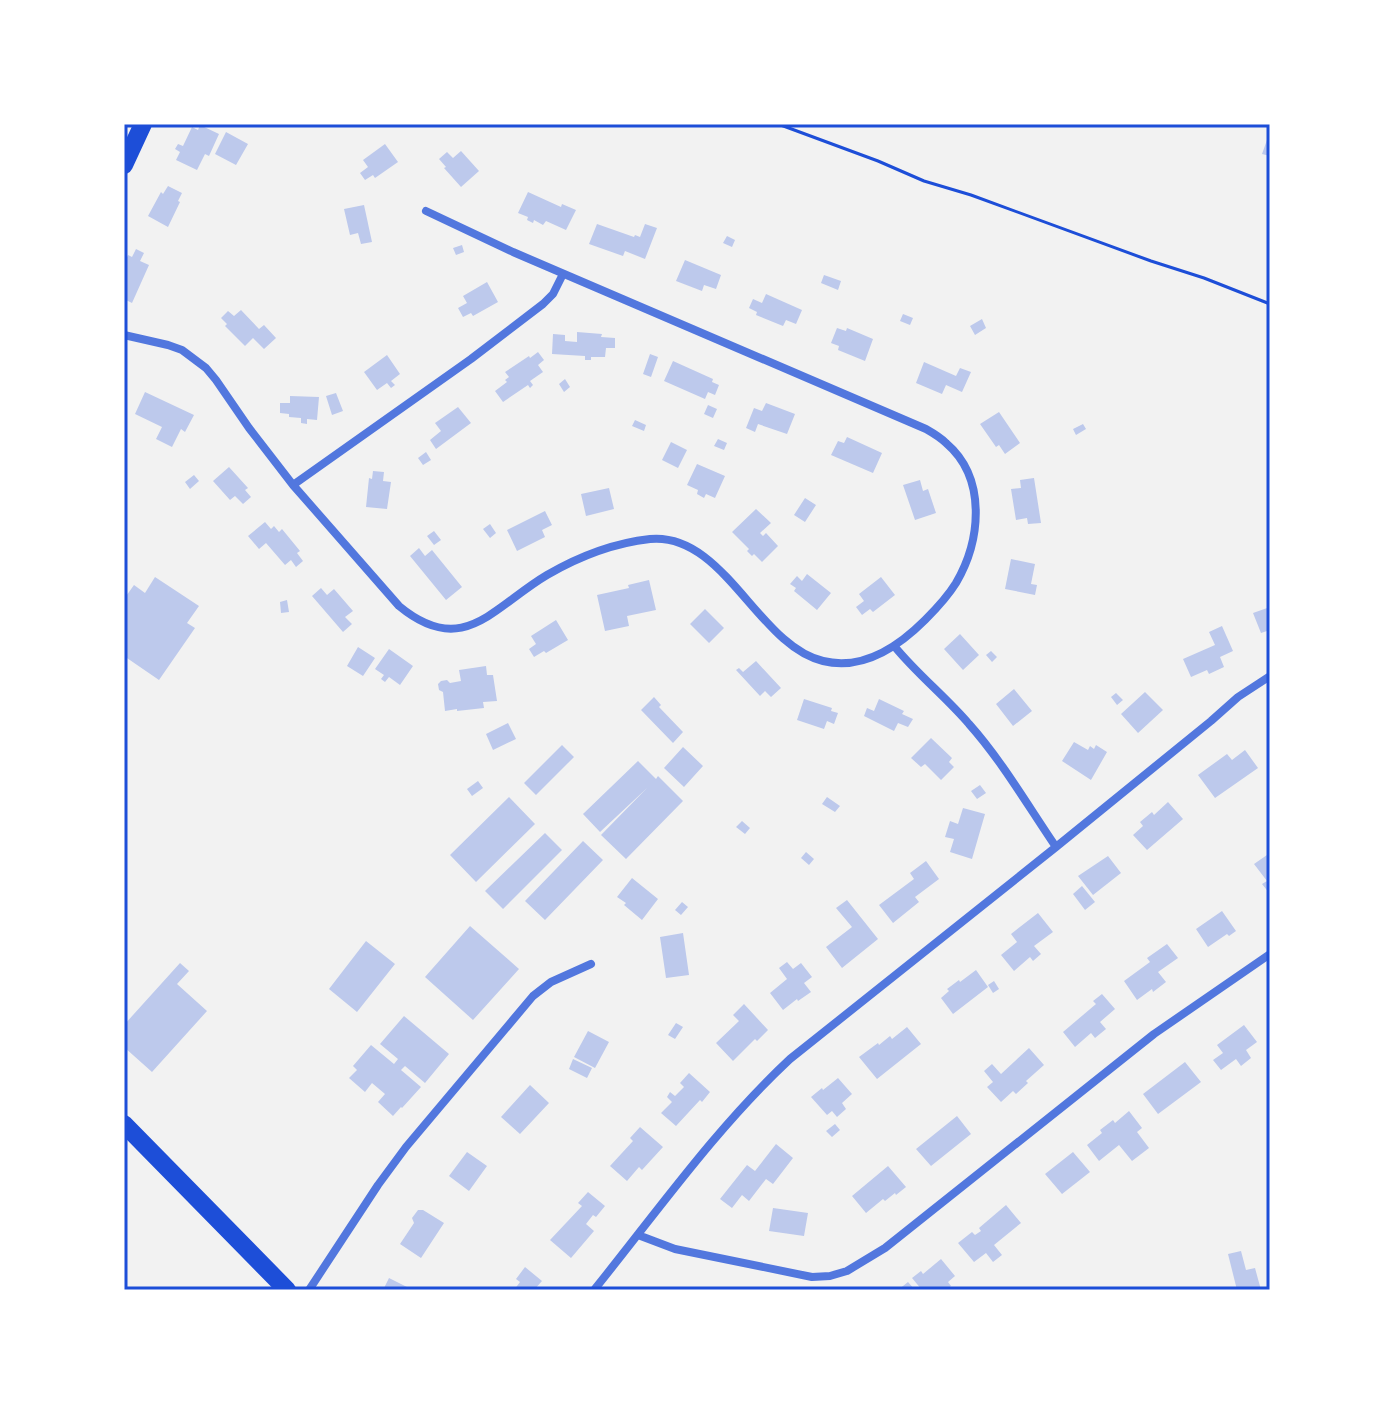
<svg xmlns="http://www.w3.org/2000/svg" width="1394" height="1414" viewBox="0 0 1394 1414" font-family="Ubuntu,sans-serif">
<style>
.building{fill:#bdc9ec}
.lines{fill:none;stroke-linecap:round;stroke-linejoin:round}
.path{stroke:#1d4ed8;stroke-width:3}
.minor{stroke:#5277de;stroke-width:8}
.primary{stroke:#1d4ed8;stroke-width:18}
.trunk{stroke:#1d4ed8;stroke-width:18}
.neatline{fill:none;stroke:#1d4ed8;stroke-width:3}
</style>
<rect width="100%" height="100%" fill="#f2f2f2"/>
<path class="building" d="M200,125L219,134L209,156L205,154L197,170L176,160L180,152L175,149L178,144L183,146L192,127L198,130Z
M226,132L248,144L236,165L215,154Z
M1267,140L1270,141V156L1262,154Z
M385,144L398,162L375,178L373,175L365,180L360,173L368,167L363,160Z
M461,151L479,171L461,187L444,168L446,167L439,159L447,152L453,158Z
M168,186L182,193L178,201L180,202L168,227L148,216L161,192L163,194Z
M528,192L561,207L562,204L576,210L566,230L546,221L543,225L534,220L533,223L527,220L528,217L518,213Z
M364,205L372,242L361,244L358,233L350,235L344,209Z
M597,224L634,237L635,235L640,237L645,224L657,228L645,259L625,251L623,256L589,244Z
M727,236L735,240L732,247L723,243Z
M462,245L464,252L456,255L453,248Z
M136,249L144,253L140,261L149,265L132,303L124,299V264L128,255L132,257Z
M685,260L721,275L716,289L704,285L702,291L676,281Z
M824,275L841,281L838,290L821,283Z
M487,282L498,302L473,316L471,313L463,317L458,308L467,303L463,296Z
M766,294L802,310L796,324L786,320L783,326L756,315L757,312L749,308L753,299L762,303Z
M241,310L259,329L264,325L276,338L264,349L253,338L245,346L225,326L227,324L221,318L228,311L234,316Z
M903,314L913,318L910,325L900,321Z
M982,319L986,328L975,335L970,326Z
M837,328L846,331L847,328L873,339L865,361L838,350L839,346L831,343Z
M577,332L602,334L601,337L615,338V348H606L605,357H591V360H585V356L552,354L553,334L565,335V341L577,342Z
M538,352L544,360L538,365L543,372L530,381L533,385L530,388L528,385L503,402L495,391L507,382L505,380L509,377L505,372L529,356L530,358Z
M650,354L658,357L651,377L643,374Z
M387,355L400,374L391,381L395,385L391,388L387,383L377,390L364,372Z
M673,361L713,379L712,382L719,385L715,395L708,392L705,399L664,381Z
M924,362L956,376L960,368L971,372L962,392L946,385L942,394L916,383Z
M565,379L570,387L564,392L559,384Z
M145,392L194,415L185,432L181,429L172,447L156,439L162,427L135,414Z
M336,393L343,411L332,415L326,396Z
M290,396L319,397L317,420L307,419V424L301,423V418L289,417V414L280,413V403H290Z
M766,403L795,414L787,434L758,424L755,432L746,428L754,408L762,411Z
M708,405L717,409L713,418L704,414Z
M458,407L471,423L436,449L430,440L441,431L435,423Z
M999,412L1020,443L1005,454L999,445L996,447L980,424Z
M635,420L646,425L644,431L632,426Z
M1083,424L1086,429L1076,435L1073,429Z
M847,437L882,453L873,473L831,455L838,441L844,443Z
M718,439L727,443L724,450L714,446Z
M671,442L687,450L678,468L662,460Z
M426,452L431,460L423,465L418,458Z
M697,464L725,476L715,498L706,494L704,498L697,494L698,490L687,485Z
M229,467L248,488L245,490L251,497L243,504L235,496L230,500L213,481Z
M373,471L384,472L383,481L391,482L387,509L366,507L369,478L372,479Z
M194,475L199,481L190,489L185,482Z
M1034,478L1041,523L1028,524L1027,518L1016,520L1011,489L1021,488L1020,480Z
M920,480L923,491L928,489L936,513L915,520L903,485Z
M609,488L614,509L586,516L581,494Z
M805,498L816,505L805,522L794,515Z
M756,509L771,523L760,533L763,536L766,533L778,546L762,562L754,554L752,556L747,551L749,549L732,532Z
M545,511L552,525L542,530L545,537L517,551L507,530Z
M265,522L271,529L274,526L279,532L282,529L300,551L297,553L303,561L296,567L291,560L285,565L266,543L259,549L248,536Z
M490,524L496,533L490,538L483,529Z
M434,531L441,540L434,545L427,536Z
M419,548L425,556L432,550L462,587L446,600L410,556Z
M1011,559L1035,564L1031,584L1037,585L1035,595L1005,589Z
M807,574L831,593L817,610L794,591L796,588L790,584L797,576L802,581Z
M155,577L199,606L187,623L195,628L159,680L124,656V599L134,585L145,593Z
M881,577L895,595L873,612L870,609L862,615L856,607L864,601L859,594Z
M649,580L656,610L627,616L629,626L605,631L597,595L629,588L628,585Z
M321,588L327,595L334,589L353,611L345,617L352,624L343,632L312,596Z
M287,600L289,612L281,613L280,602Z
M1270,607V630L1261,633L1253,613Z
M705,609L724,628L709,643L690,624Z
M556,620L568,640L546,653L544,651L534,657L529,649L536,644L531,636Z
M1222,626L1233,651L1220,657L1224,667L1209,674L1207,670L1191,677L1183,659L1215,645L1209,632Z
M960,634L979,655L963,670L944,649Z
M358,647L375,658L363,676L347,666Z
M389,649L413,666L400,685L389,677L385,682L381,679L384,675L375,669Z
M991,651L997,657L992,662L986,655Z
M756,661L781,688L771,697L765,691L760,696L736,670L739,668L743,672Z
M486,666L487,675H493L497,701L483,702L484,708L457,711V709L445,711L443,692L439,690L438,684L441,681L447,680L450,683L461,681L459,670Z
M1014,689L1032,711L1013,726L996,704Z
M1145,692L1163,710L1138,733L1121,714Z
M1116,693L1123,700L1117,705L1111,697Z
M654,697L661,705L659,707L683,732L673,743L641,710Z
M804,699L832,708L831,711L838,713L834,724L827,721L824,729L797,720Z
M879,699L904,711L902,714L913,719L908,727L898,723L894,731L864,716L867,708L874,711Z
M508,723L516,739L493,750L486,734Z
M931,738L952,758L949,762L954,767L941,780L925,764L921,767L911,758Z
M1074,742L1088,750L1090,746L1094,749L1096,745L1107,752L1091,780L1062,761Z
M562,745L574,757L536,795L524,783Z
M683,747L703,766L684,787L664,768Z
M1245,750L1258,768L1215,798L1198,775L1227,754L1232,760Z
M638,761L656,779L658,776L683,801L626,859L601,835L647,788L600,832L583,814Z
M478,781L483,788L472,796L467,789Z
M980,785L986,793L977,799L971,791Z
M509,797L535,824L476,882L450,855Z
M827,797L840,806L835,812L822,804Z
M1168,802L1183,819L1147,850L1133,835L1143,826L1140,822L1152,812L1154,815Z
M963,808L985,814L972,859L950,852L954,839L945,837L950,821L958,824Z
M742,821L750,828L745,834L736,827Z
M545,833L562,850L503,909L485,891Z
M583,841L603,860L545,920L525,901Z
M806,852L814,859L809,865L801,858Z
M1267,855L1270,859V894L1262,884L1267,881L1254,864Z
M1108,856L1121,873L1093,895L1078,876Z
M926,861L939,879L915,897L919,902L893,923L879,905L914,879L910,873Z
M632,878L658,899L642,920L624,905L626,903L617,897Z
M1082,886L1095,902L1085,910L1073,894Z
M847,900L878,939L842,968L826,947L852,927L836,908Z
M682,902L688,907L681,915L675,910Z
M1222,911L1236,931L1229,936L1227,934L1208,947L1196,929Z
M1038,913L1053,932L1034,946L1041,954L1033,961L1030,957L1014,971L1001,955L1017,942L1011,934Z
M470,926L519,969L473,1020L425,977Z
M683,933L689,975L666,978L660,937Z
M366,941L395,964L357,1012L329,989Z
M1167,944L1178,958L1158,972L1166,982L1153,992L1152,989L1137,1000L1124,981L1150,962L1147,958Z
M787,962L793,969L801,963L812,977L804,983L811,992L798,1001L797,999L783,1010L770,993L787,979L779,968Z
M180,963L189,971L177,984L207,1011L152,1072L124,1047V1025Z
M976,970L988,987L953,1014L941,998L949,991L947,989L959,980L960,982Z
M994,981L999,989L993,993L988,985Z
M1102,994L1115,1009L1100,1022L1106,1029L1095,1038L1091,1033L1075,1047L1063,1032L1096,1004L1093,1001Z
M744,1004L768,1030L757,1041L755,1039L733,1061L716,1043L739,1021L733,1015Z
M404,1016L449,1054L425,1083L405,1066L401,1070L421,1087L402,1108L401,1107L393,1116L378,1102L385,1094L372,1083L365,1092L349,1078L357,1070L353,1066L371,1045L394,1064L398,1059L380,1044Z
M676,1023L683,1027L675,1039L668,1035Z
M1244,1025L1257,1042L1246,1050L1251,1058L1241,1066L1236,1059L1221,1070L1213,1060L1223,1053L1217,1045Z
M907,1027L921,1044L877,1079L859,1057L878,1043L879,1045L890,1036L892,1039Z
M588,1031L609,1042L595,1068L574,1057Z
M1029,1048L1044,1065L1026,1081L1028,1083L1016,1094L1013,1091L1001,1102L987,1087L993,1082L984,1071L992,1064L1001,1074Z
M573,1059L592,1068L587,1078L569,1069Z
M1185,1062L1201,1082L1158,1114L1143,1094Z
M689,1073L710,1092L702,1102L700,1100L676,1126L661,1113L672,1102L667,1097L670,1092L675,1096L684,1087L680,1083Z
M838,1078L852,1094L842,1103L846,1109L837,1117L832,1111L827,1115L811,1097L822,1088L823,1090Z
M530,1085L549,1103L520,1134L501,1117Z
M1129,1111L1142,1128L1137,1132L1149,1148L1132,1161L1119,1145L1099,1161L1087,1145L1102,1133L1100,1130L1113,1120L1115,1123Z
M957,1116L971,1134L931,1166L916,1149Z
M835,1124L840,1130L832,1137L826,1131Z
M640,1127L663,1147L642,1170L639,1167L627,1181L610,1166L633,1141L630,1138Z
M776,1144L793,1158L773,1184L766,1179L749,1201L742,1195L732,1208L720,1199L747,1165L755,1171Z
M467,1152L487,1166L469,1191L449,1176Z
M1073,1152L1090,1172L1062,1194L1045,1174Z
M888,1166L906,1187L896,1195L895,1193L885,1201L883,1199L866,1213L852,1196Z
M588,1192L605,1206L596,1217L593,1215L586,1224L594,1231L571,1258L550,1240L582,1206L578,1203Z
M1006,1205L1021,1223L994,1245L1002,1255L993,1262L986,1253L974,1262L958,1243L972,1232L975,1235L981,1231L979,1228Z
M773,1208L808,1213L804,1236L769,1231Z
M418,1210H423L444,1223L421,1258L400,1244L414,1223L412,1218Z
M1241,1251L1246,1270L1255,1268L1261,1290H1237L1228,1254Z
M941,1259L955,1276L948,1282L951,1286L946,1290H922L912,1278L921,1271L923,1274Z
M525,1267L542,1281L534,1290H514L520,1282L516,1279Z
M389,1278L413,1290H383Z
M908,1282L915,1290H898Z"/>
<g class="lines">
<path class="path" d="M778,124L878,161L924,181L971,195L1151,261L1204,278L1270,304"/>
<path class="minor" d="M124,335L168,345L182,350L206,368L216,380L249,428L293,485L399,606C463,659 493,607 547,575C578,557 614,543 650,539C724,532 758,646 823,661C863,671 898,647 925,620C936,609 948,596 956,583C981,540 987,478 946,443C940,437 933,433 926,429L513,252L426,211
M293,485L471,359L543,304L553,294L563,274
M895,647C918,675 946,697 969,724C1002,761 1028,806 1056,847
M638,1235L675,1249L812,1277L830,1276L847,1271L885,1248L1154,1034L1270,954
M309,1290L378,1185L406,1147L533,996L551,982L591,964
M594,1290C657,1212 716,1128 790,1059L1056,847L1211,721L1238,697L1270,676"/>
<path class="primary" d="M124,165L143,124"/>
<path class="trunk" d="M124,1124L287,1290"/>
</g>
<rect width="1394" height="1414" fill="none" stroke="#ffffff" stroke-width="252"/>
<rect x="126" y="126" width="1142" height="1162" class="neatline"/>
</svg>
